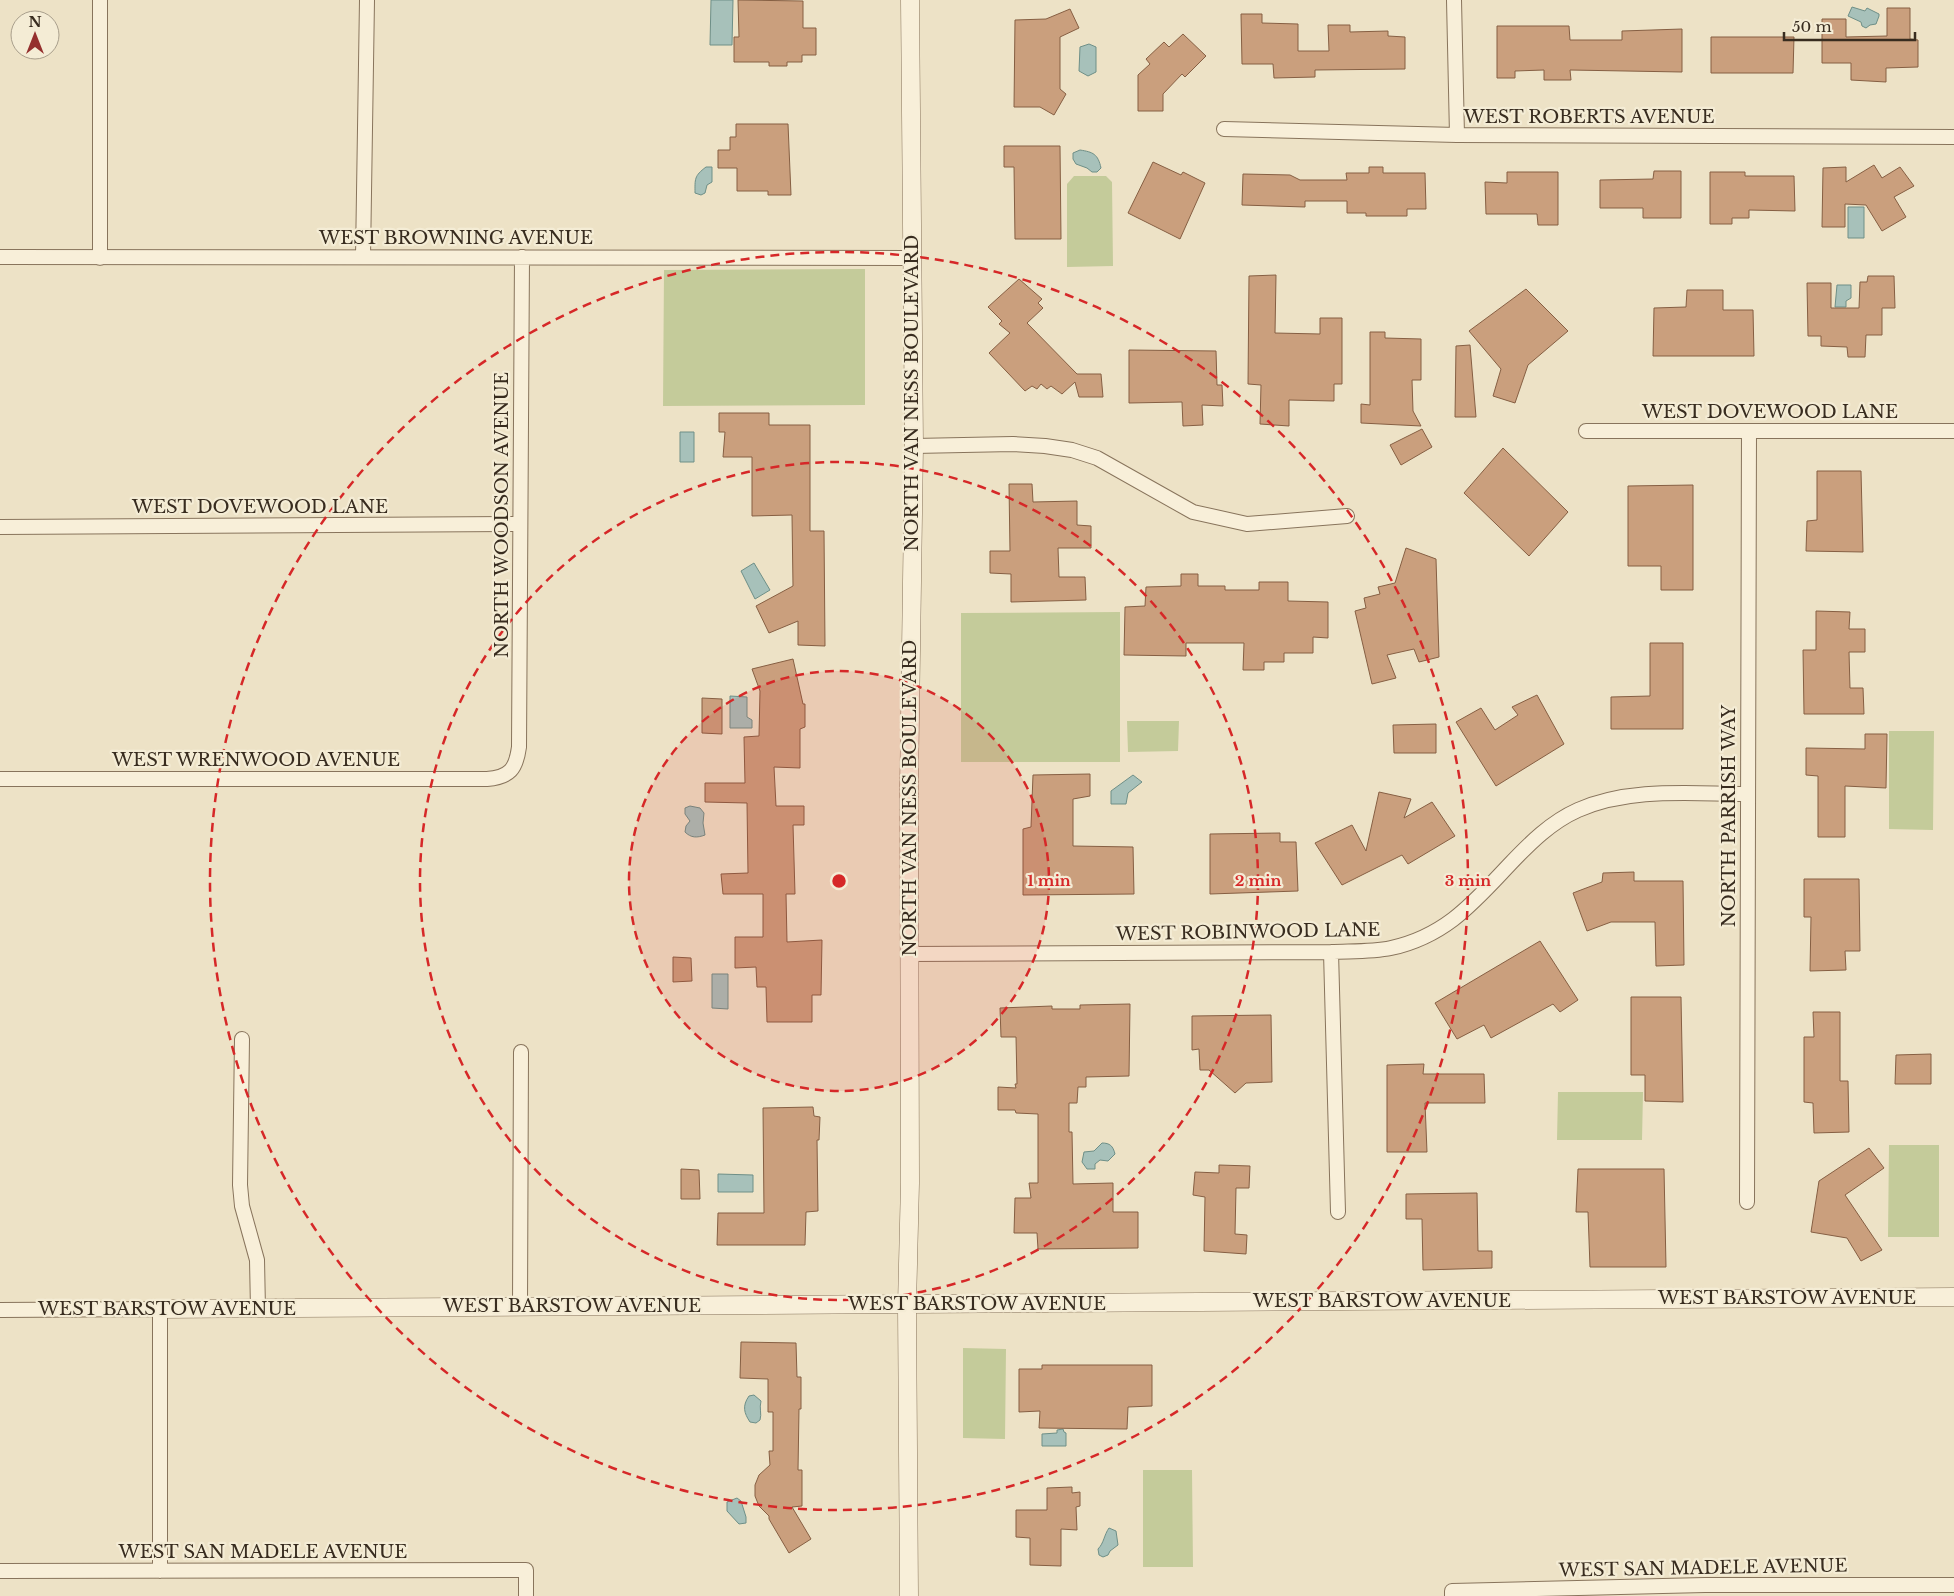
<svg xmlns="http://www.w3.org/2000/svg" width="1954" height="1596" viewBox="0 0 1954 1596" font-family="'Libre Baskerville',serif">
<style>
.green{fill:#c4cb9a}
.water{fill:#a7c1ba;stroke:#6e8f87}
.building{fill:#ca9f7d;stroke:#865f43}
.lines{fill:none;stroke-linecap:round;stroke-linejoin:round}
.minor-casing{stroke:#88745c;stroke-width:16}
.tertiary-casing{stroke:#88745c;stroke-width:19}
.minor{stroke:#f8efd9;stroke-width:14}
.tertiary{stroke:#f8efd9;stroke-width:18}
.ring{fill:none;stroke:#d62828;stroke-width:2.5;stroke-dasharray:9 6}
.labels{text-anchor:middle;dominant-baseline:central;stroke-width:4.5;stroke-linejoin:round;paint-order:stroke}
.street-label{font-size:18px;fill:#382c1f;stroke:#f4ecd5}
.centre{fill:#d62828;stroke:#f4ecd5;stroke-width:2.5}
.ring-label{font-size:15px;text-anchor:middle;font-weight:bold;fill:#d62828;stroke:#f4ecd5;stroke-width:4.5;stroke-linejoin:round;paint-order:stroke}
</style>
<rect width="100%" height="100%" fill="#ede2c6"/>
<path class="green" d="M1074,176H1106L1112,182L1113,266L1067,267V184Z
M865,269V405L663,406L664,270Z
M1120,612V762H961V613Z
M1127,721H1179L1178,751L1128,752Z
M1889,731H1934L1933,830L1889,829Z
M1558,1092H1643L1642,1140H1557Z
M1889,1145H1939V1237H1888Z
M963,1348L1006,1349L1005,1439L963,1438Z
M1143,1470H1192L1193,1567H1143Z"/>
<path class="water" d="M711,0H733L732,45H710Z
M1852,7L1865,11L1867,8L1879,14V16L1876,24L1870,25L1866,28L1862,26L1861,22L1848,16Z
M1089,44L1096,47V72L1088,76L1079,71L1080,47Z
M1080,150C1093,152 1098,154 1101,168L1097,172H1092L1087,168L1076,164L1073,159V153Z
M706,167H712V182L707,185L705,193L701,195L695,193C695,179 694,176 706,167Z
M1848,207H1864V238H1848Z
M1837,285H1851V298L1846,301V307H1835Z
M680,432H694V462H680Z
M754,563L770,590L755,599L741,571Z
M730,696L747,697V717L752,720V728H730Z
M1133,775L1142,782L1128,793L1126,804H1111V791Z
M690,806L700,808L704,813L703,823L705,835C697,838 691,838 685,832L686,826L690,821L685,814V808Z
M712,974H728V1009L712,1008Z
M1102,1143C1110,1143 1113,1146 1115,1154L1108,1161L1100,1160L1095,1164V1169H1087L1082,1162L1084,1152L1094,1151Z
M718,1174L753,1175V1192H718Z
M754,1395L761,1401C759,1408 762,1414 760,1420L756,1423L750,1422C744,1413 742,1406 749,1396Z
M1063,1429L1064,1432L1066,1433V1446H1042V1434L1057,1433V1430Z
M737,1498L741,1501L746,1517V1523L739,1524L727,1511V1502Z
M1109,1528L1116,1531L1118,1545L1110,1551L1108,1555L1103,1557L1099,1555L1098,1549C1104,1543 1104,1535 1109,1528Z"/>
<path class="building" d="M738,0L803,1V28H816V55H802V62H787V66H769V62H734V37H739Z
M1887,8H1910V39L1918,40V67L1886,68V82L1851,80V63H1822V19H1846V37L1887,36Z
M1070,9L1079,28L1060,37V89L1066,94L1054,115L1040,107H1014L1015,20L1046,19Z
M1241,14H1262V23L1298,24V51H1329L1328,25H1350V32L1388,31V36L1405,37V69L1315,70V77L1274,78L1273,64H1242Z
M1497,26H1569L1570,40H1622V31L1682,29V72L1570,70L1571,80H1544V70L1515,71V78H1497Z
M1183,34L1206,56L1185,77L1182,74L1163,94V111H1138V75L1150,64L1146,59L1164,42L1169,47Z
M1711,37H1794L1793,73H1711Z
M736,124H788L791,195H768V191H737V168H718V150H730V137H736Z
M1004,146H1060L1061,239H1015L1014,167H1004Z
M1153,162L1181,175L1183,172L1205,183L1180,239L1128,213Z
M1874,165L1882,178L1900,167L1914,186L1894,197L1906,217L1882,231L1866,205L1845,204V227H1822L1823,168L1846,167V182Z
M1369,167H1383V173H1425L1426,209H1407V216H1366V213H1347V201H1305V207L1242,205L1243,174L1290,175L1300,180H1347L1346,173H1369Z
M1654,171H1681V218H1643V208H1600V180L1653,179Z
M1507,172H1558V225H1538L1537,214H1486L1485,182L1507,183Z
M1710,172H1745V176H1794L1795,211L1749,210V218H1732V224H1710Z
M1276,275L1275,333L1320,334V318H1342V384H1334V401L1289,400V426L1260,424L1261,385L1248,384L1249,276Z
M1868,276H1894L1895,308H1882V335H1866L1865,357H1848L1847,347L1821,346V336H1808L1807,283H1831V308H1859L1860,282H1867Z
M1019,279L1042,299L1038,303L1043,308L1027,323L1077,374H1101L1103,397H1079L1075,382L1062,394L1051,386L1047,389L1041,384L1037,389L1032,386L1025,391L989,353L1010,333L999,324L1002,321L988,307Z
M1526,289L1568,331L1528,365L1515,403L1493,396L1501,369L1469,331Z
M1687,290H1723V310H1753L1754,356H1653L1654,308L1686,307Z
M1370,332H1385V338L1421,339V380H1412L1413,411L1421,426L1361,423V404L1370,405Z
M1470,345L1476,417H1455L1456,346Z
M1129,350L1216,351L1217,385H1222L1223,406L1202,405L1203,425L1183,426L1182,402L1129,403Z
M719,413H769V425H810V531H824L825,646L798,645V621L769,633L756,606L793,586L792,515L752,516V457H723L725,432H719Z
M1422,429L1432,447L1401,465L1390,445Z
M1503,448L1568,512L1529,556L1464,493Z
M1817,471H1861L1863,552L1806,551L1807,521L1817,520Z
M1009,484H1032L1033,502L1077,501V525L1091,526V548H1058L1059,577H1085L1086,600L1011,602V574L990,573V551H1010Z
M1693,485V590H1661V566H1628V486Z
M1406,548L1436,559L1439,657L1419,662L1414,649L1387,655L1396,678L1372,684L1355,611L1366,608L1364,598L1380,594L1378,587L1395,583Z
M1181,574H1198V586H1225V590H1259V582H1288V601L1328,602V638L1313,637V653H1284V662H1264V670H1243L1244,643H1186V656L1124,655L1125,607L1145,606L1146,587L1181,586Z
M1816,611L1850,612L1849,629H1865V652H1849L1850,688H1863L1864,714H1804L1803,650H1816Z
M1650,643H1683V729H1611V697L1650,696Z
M793,659L803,704H805V727L800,729V768L774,767L776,806H804V825H793L795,894H786L787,942L822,940L821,995H812V1022H767L766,987H757L756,967L735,968V937H763V894H723L721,874L748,873L747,803L705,802V783H745L744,737L759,736L760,691L752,669Z
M1537,695L1564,744L1496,786L1456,722L1481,708L1495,730L1518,715L1512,707Z
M702,698L722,699V734L702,733Z
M1436,724V753H1394L1393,725Z
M1865,734H1887L1886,788L1845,786V837H1818V776L1806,775V748L1865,749Z
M1090,774V796L1073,799V846L1133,847L1134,894L1023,895V829L1031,827L1033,775Z
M1379,792L1411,799L1404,818L1432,802L1455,836L1408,864L1402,855L1342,885L1315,843L1352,825L1366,851Z
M1280,833V842H1296L1298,891L1210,894V834Z
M1634,872V881H1683L1684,965L1656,966L1655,922H1611L1587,931L1573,893L1602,882L1603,873Z
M1804,879H1859L1860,951H1845L1846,970L1810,971L1811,917H1804Z
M1540,941L1578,1000L1560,1012L1553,1004L1491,1038L1484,1025L1457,1039L1435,1003Z
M673,957L691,958L692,981L673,982Z
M1631,997H1681L1683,1102L1645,1101V1075H1631Z
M1130,1004L1129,1076L1086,1077V1087H1078L1077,1103H1069V1132H1072L1073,1184L1113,1183V1212H1138V1248L1038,1249L1037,1233H1014L1015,1198H1031L1029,1183H1038V1114L1016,1113L1015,1110H998V1087L1016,1088L1015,1084H1017L1016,1037H1001L1000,1008L1052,1006V1009H1080V1005Z
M1813,1012H1840V1081H1848L1849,1132L1814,1133L1813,1103L1804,1102V1037H1814Z
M1271,1015L1272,1082L1246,1083L1235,1093L1209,1070H1200L1199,1049L1192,1050V1016Z
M1931,1054V1084H1895L1896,1055Z
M1424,1064L1423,1074H1484L1485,1103H1425L1427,1152H1387V1065Z
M813,1107L814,1116L820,1117L819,1140H817L818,1211L806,1212L805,1245H717L718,1213H764L763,1108Z
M1869,1148L1884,1168L1845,1195L1882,1250L1861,1261L1847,1238L1811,1232L1819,1181Z
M1219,1165L1250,1166L1249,1188H1236L1235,1234L1247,1235L1246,1254L1204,1251L1205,1197L1193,1195L1195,1172L1219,1173Z
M681,1169L699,1170L700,1199H681Z
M1578,1169H1664L1666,1267H1590L1588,1212H1576Z
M1477,1193L1478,1251H1492V1268L1423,1270L1422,1219H1406V1194Z
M741,1342L796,1343L797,1377H801V1409H799L798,1470H802V1506L792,1507L811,1539L789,1553L769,1519V1516L759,1506L755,1496V1485L759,1475L770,1465L769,1451H773V1412H768V1379L740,1378Z
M1042,1365H1152V1406L1128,1407L1127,1429L1039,1428L1040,1411L1019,1412V1369H1042Z
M1072,1487V1493L1080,1492V1506L1076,1507L1077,1530L1061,1529V1566L1030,1565V1538L1016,1537V1510H1047V1488Z"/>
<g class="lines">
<defs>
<path id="minor" d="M100,0V258
M1454,0L1457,135
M1224,129L1457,135L1954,137
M0,257L913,258
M363,257L367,0
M1586,431H1954
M914,446L1013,444L1045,446L1072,450L1097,458L1193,512L1247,524L1347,516
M0,527L520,524
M0,779H487C510,777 516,769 519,747L522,257
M1331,952L1338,1212
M908,954L1331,952C1350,951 1372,952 1391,948C1446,936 1474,902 1510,864C1530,843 1551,822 1578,810C1631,787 1691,794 1747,794
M242,1039L240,1185L242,1206L257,1260L258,1309
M1747,1202L1749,431
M520,1306L521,1052
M0,1310L160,1309V1571
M0,1571L526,1570V1596
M1452,1596V1591L1705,1585H1954"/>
<path id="tertiary" d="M160,1309L1954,1297
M909,1596L907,1305L910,1183L909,786L914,446L910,0"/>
</defs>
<use href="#minor" class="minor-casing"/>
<use href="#tertiary" class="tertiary-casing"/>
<use href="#minor" class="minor"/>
<use href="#tertiary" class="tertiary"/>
</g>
<circle cx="839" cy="881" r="210" fill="#d62828" fill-opacity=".12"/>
<g class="ring">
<circle cx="839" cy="881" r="210"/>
<circle cx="839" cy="881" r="419"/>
<circle cx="839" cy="881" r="629"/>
</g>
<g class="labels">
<g class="street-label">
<text x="1589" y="117">WEST ROBERTS AVENUE</text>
<text x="456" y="238">WEST BROWNING AVENUE</text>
<text transform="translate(912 393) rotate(-90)">NORTH VAN NESS BOULEVARD</text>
<text x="1770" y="412">WEST DOVEWOOD LANE</text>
<text x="260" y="507">WEST DOVEWOOD LANE</text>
<text transform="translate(502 515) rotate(-90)">NORTH WOODSON AVENUE</text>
<text x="256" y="760">WEST WRENWOOD AVENUE</text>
<text transform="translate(910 798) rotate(-90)">NORTH VAN NESS BOULEVARD</text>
<text transform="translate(1729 816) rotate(-90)">NORTH PARRISH WAY</text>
<text transform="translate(1248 932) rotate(-1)">WEST ROBINWOOD LANE</text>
<text x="1787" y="1298">WEST BARSTOW AVENUE</text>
<text x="1382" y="1301">WEST BARSTOW AVENUE</text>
<text x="977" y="1304">WEST BARSTOW AVENUE</text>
<text x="572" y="1306">WEST BARSTOW AVENUE</text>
<text x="167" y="1309">WEST BARSTOW AVENUE</text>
<text x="263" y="1552">WEST SAN MADELE AVENUE</text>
<text transform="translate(1703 1568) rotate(-1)">WEST SAN MADELE AVENUE</text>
</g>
</g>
<circle cx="839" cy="881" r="8" class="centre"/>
<g class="ring-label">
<text x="1049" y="886">1 min</text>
<text x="1258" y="886">2 min</text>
<text x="1468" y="886">3 min</text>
</g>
<g transform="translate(35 35)"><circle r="24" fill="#f4ecd5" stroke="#a99f8c"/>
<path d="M0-4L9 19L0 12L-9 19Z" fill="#95302e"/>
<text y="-8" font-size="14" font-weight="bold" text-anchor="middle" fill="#382c1f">N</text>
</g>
<path d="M1784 32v8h131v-8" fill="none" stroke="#382c1f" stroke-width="2.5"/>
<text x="1792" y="32" font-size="15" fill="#382c1f" stroke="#f4ecd5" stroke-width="4" paint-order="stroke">50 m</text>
</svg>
